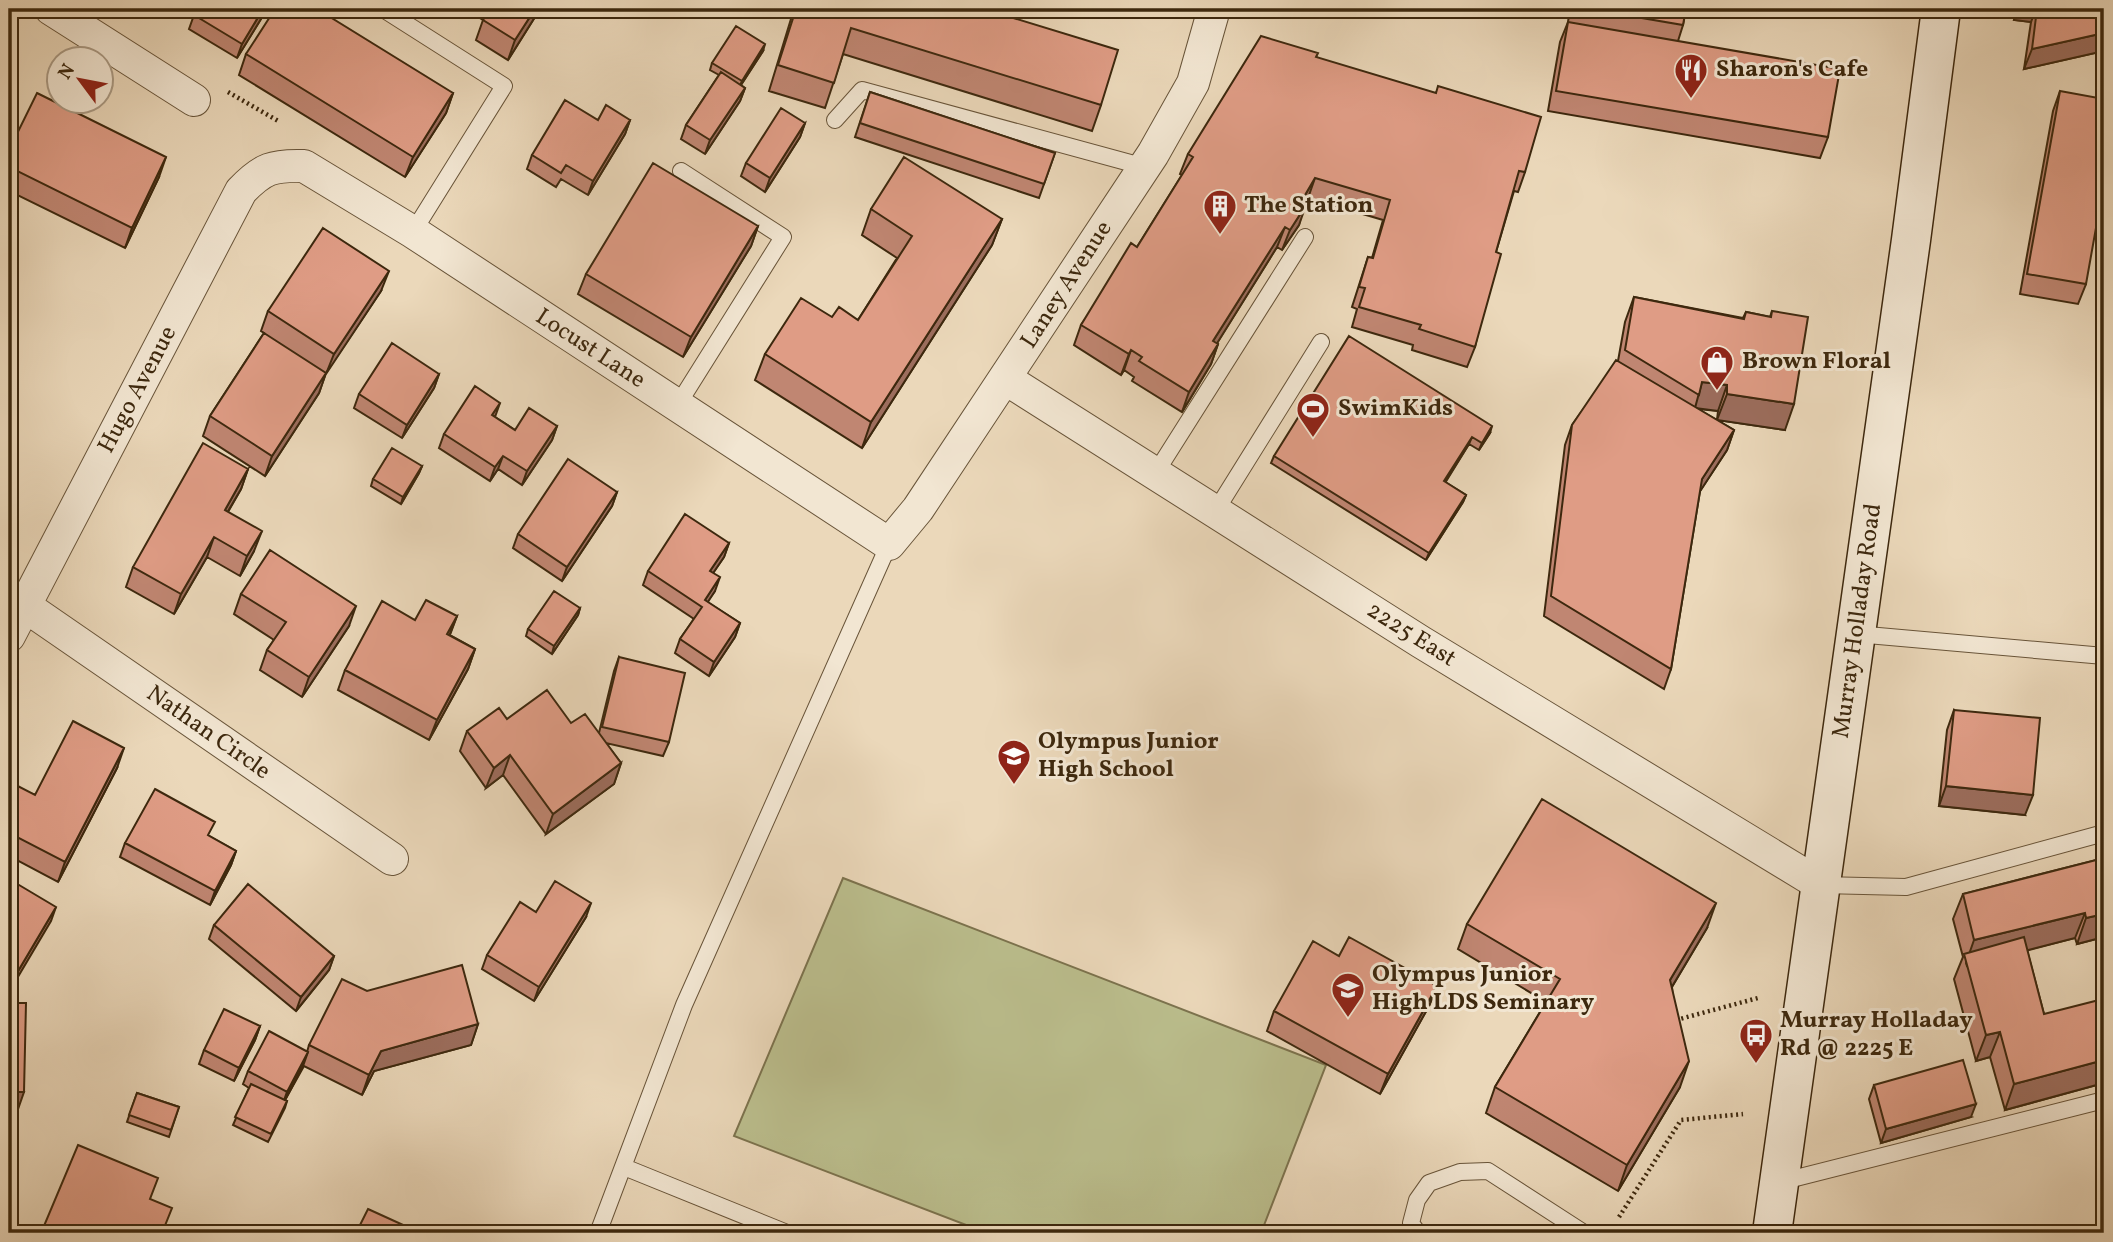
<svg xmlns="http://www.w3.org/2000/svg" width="2113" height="1242" viewBox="0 0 2113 1242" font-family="Vollkorn,serif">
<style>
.green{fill:#bbbe8d;stroke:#7c734e;stroke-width:2}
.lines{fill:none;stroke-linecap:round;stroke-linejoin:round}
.service-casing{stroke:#685439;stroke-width:18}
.minor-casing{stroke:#685439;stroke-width:34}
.secondary-casing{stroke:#3d280e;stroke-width:41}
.path{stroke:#3d280e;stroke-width:4.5;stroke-dasharray:2 3.5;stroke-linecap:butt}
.service{stroke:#f2e6d2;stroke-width:16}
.minor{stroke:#f2e6d2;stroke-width:32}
.secondary{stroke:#f2e6d2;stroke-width:38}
.wall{fill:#c08672;stroke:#3d280e;stroke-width:2}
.shaded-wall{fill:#9c6d5d;stroke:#3d280e;stroke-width:2}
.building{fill:#df9c85;stroke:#3d280e;stroke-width:2}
.labels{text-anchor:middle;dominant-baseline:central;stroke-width:6;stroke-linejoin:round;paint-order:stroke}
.poi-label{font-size:24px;font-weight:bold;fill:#3d280e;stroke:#f2e6d2;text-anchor:start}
.street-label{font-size:24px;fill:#3d280e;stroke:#f2e6d2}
</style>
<rect width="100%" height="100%" fill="#ebd8ba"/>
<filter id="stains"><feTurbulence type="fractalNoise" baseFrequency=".00286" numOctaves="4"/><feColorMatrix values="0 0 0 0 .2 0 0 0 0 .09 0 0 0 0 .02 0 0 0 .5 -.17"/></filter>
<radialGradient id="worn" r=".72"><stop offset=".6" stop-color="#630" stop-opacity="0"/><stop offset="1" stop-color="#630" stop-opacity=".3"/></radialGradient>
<path class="green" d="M843,878L1326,1065L1261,1233H987L734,1136Z"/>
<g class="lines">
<defs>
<path id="service" d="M383,9L504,86L413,232
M835,120L862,90L1145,167
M677,406L783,237L681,171
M1155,474L1305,237
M1215,512L1321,342
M1856,634L2104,656
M1821,885L1906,887L2104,833
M624,1167L787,1233
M1780,1182L2104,1100
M598,1233L684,1005L889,544
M1418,1233L1411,1223L1417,1200L1429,1183L1460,1172L1488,1171L1584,1233"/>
<path id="minor" d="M51,9L194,100
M1006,379L1421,642L1821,885
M25,606L392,859
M9,636L241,191C263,168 273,165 304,166L413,232L889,544L918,509L1153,154L1193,83L1214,9"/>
<path id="secondary" d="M1772,1233L1911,240L1941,9"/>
</defs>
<use href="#service" class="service-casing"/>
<use href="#minor" class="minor-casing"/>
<use href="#secondary" class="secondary-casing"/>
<path class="path" d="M228,92L280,122
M1676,1020L1758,998
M1619,1217L1681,1120L1743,1114"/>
<use href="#service" class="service"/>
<use href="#minor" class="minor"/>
<use href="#secondary" class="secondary"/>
</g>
<path class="wall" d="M465,9H540L508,60L476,40L483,20Z
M794,9H984L1101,105L1092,131L843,54L825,108L769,91Z
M1570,9H1686L1683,25L1678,41L1828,137L1820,158L1548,111L1560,42L1568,22Z
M2016,9H2104V51L2024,69L2031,22L2014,20Z
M264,14L237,58L189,29L194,15Z
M763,51L741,85L745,88L740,101L705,154L681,139L686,125L719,75L710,70L712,63Z
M246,54L453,93L446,113L405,177L239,75Z
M1316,57L1525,172L1518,192L1514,191L1496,252L1475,347L1467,367L1412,350L1413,345L1352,327L1357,309L1352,307L1368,257L1372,258L1383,220L1308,198L1304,204L1299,225L1282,250L1277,247L1217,343L1218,344L1211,364L1182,412L1132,381L1134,377L1124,370L1121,375L1074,345L1081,325L1137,247L1182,175L1180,174L1188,154Z
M2060,91L2086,284L2078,304L2020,294L2053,111Z
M870,92L1055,153L1039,198L855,137Z
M598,120H630L625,134L588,195L561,179L556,187L527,169L532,155Z
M805,123L800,137L765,192L741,176L746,163Z
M9,150L159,177L125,248L9,191Z
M871,209L1002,219L992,245L862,448L755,380L765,354L832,317L858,320L897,258L862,235Z
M758,226L751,246L683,357L578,294L586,274Z
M381,291L326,373L319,393L265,476L203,436L210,416L264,333L261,331L268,311Z
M1634,297L1743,318L1746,312L1770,317L1772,311L1785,430L1717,420L1718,411L1698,409L1734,430L1727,450L1700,491L1671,669L1664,689L1544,616L1565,445L1572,425L1618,361L1625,322Z
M439,374L434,388L402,438L354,408L359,394Z
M495,417L515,430L557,426L552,440L522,485L498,469L490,481L439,448L444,434Z
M1490,433L1479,450L1469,444L1445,482L1466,495L1463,502L1426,560L1271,463L1274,456Z
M422,466L419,473L401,504L371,486L373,479Z
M248,469L241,489L228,512L254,551L240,576L207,557L174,614L126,587L133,567Z
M617,492L612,506L562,581L513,548L518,534Z
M729,543L724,557L713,573L715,591L707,602L740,623L735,637L709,676L675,653L680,639L694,619L643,585L648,571Z
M241,594L349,626L302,697L260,670L267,650L274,640L234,614Z
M580,608L578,615L552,654L526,636L528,629Z
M457,616L450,635L475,649L468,669L429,740L338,690L345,670Z
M619,657L669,742L663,756L606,743L621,763L614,784L546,834L503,775L486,788L460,751L467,731L507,719L571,723L599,733L614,671Z
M1954,710L2025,815L1939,806L1947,730Z
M117,768L58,882L9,856V785L35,795Z
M209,836L236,851L231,865L210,905L120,857L125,843Z
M2104,858V937L2077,944L2075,938L2027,950L2044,1014L2104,1019V1017V1083L2005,1110L1990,1057L1976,1061L1954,979L1963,957L1953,919L1963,894Z
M536,912L586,917L534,1001L482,969L487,955Z
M1467,924L1707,928L1672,987L1680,1087L1618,1191L1486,1113L1495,1087L1546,1002L1458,949Z
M214,925L334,956L329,970L296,1011L209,939Z
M1339,956L1437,986L1429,1006L1380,1094L1267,1031L1274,1011Z
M367,991L478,1024L471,1045L374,1071L362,1095L304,1066L285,1100L287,1101L285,1108L268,1142L233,1125L249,1088L243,1084L248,1071L307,1052L309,1045Z
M260,1026L255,1040L234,1081L199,1064L204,1050Z
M1874,1085L1971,1117L1881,1143L1869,1099Z
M137,1093L179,1107L169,1137L127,1122Z"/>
<path class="shaded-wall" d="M263,9H266L264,14L237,58L242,44Z
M535,9H540L508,60L515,40Z
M2018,9H2036L2031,22L2014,20Z
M2104,33V51L2024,69L2032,49Z
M765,44L763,51L739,88L742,81Z
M745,88L740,101L705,154L710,140Z
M453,93L446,113L405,177L413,157Z
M630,120L625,134L588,195L593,181Z
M805,123L800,137L765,192L770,178Z
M166,157L159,177L125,248L132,228Z
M1315,178L1308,198L1293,222L1301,202Z
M1306,205L1299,225L1282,250L1290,230Z
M1002,219L992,245L862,448L871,422Z
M758,226L751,246L683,357L691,337Z
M1285,227L1277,247L1206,361L1213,341Z
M389,271L381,291L326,374L334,354Z
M1218,344L1211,364L1182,412L1189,392Z
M1131,350L1124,370L1121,375L1129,354Z
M326,373L319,393L265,476L272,456Z
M439,374L434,388L402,438L407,425Z
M1702,382L1727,385L1718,411L1695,408Z
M1727,394L1794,404L1785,430L1717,420Z
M500,403L495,417L492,415Z
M557,426L552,440L522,485L527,471Z
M1492,426L1490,433L1479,450L1482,443Z
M1734,430L1727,450L1695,499L1702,479Z
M1472,437L1469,444L1442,488L1444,481Z
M503,456L498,469L490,481L495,467Z
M422,466L419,473L401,504L403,497Z
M248,469L241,489L217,530L225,510Z
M617,492L612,506L562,581L567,567Z
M1466,495L1463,502L1426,560L1429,553Z
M262,531L254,551L240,576L247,556Z
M214,537L207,557L174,614L181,594Z
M729,543L724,557L705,585L710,571Z
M720,577L715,591L700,614L705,600Z
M356,606L349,626L302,697L309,677Z
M580,608L578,615L552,654L554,646Z
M457,616L449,636L447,634Z
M740,623L735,637L709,676L714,662Z
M475,649L468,669L429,740L437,720Z
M124,748L117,768L58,882L65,862Z
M510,755L503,775L486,788L494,768Z
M621,763L614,784L546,834L553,814Z
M1946,786L2033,795L2025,815L1939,806Z
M236,851L231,865L210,905L215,891Z
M591,903L586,917L534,1001L539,987Z
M1716,903L1707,928L1661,1005L1670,980Z
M56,907L51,921L9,992L11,983Z
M2085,913L2075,938L1967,966L1966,963L1974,940Z
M2104,914V937L2077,944L2086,918Z
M334,956L329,970L296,1011L301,997Z
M1437,986L1429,1006L1380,1094L1388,1074Z
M478,1024L471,1045L374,1071L362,1095L369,1075L381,1051Z
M260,1026L255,1040L234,1081L239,1068Z
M2000,1032L1990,1057L1976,1061L1986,1035Z
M308,1052L303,1066L282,1106L287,1092Z
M2104,1060V1083L2005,1110L2014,1084Z
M1689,1061L1680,1087L1618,1191L1627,1165Z
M12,1092H24L17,1112H9Z
M1976,1104L1971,1117L1881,1143L1886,1129Z"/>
<path class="building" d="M198,9H263L242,44L194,15Z
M275,9H317L453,93L413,157L246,54Z
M491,9H535L515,40L483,20Z
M796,9H984L1118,50L1101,105L851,28L834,83L778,65Z
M1589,9H1686L1683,25Z
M2037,9H2104V33L2032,49Z
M1568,22L1840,69L1828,137L1556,91Z
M736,26L765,44L742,81L712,63Z
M1261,36L1318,53L1316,57L1436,93L1438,86L1541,117L1525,172L1519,171L1496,252L1501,254L1475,347L1419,329L1421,325L1359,307L1365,288L1359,287L1368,257L1373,258L1390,200L1315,178L1301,202L1306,205L1290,230L1285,227L1213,341L1218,344L1189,392L1139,361L1142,357L1131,350L1129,354L1081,325L1131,243L1137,247L1193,157L1188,154Z
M721,72L745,88L710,140L686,125Z
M2060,91L2104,99V183L2086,284L2027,274Z
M870,92L1055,153L1044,184L860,123Z
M37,93L166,157L132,228L9,167V150Z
M565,100L598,120L606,105L630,120L593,181L566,165L561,173L532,155Z
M781,108L805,123L770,178L746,163Z
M904,157L1002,219L871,422L765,354L801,298L832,317L839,307L858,320L912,236L871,209Z
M653,163L758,226L691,337L586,274Z
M323,228L389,271L334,354L268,311Z
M1634,297L1744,319L1746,312L1771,317L1772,311L1808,317L1794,404L1727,394V385L1702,382L1699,395L1625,350Z
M9,323L12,325L9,332Z
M264,333L326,373L272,456L210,416Z
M1349,336L1492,426L1482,443L1472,437L1444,481L1466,495L1429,553L1274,456Z
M392,343L439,374L407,425L359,394Z
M1616,360L1734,430L1702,479L1671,669L1551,596L1572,425Z
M475,386L500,403L492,415L515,430L529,408L557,426L527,471L503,456L495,467L444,434Z
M203,443L248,469L225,510L262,531L247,556L214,537L181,594L133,567Z
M392,448L422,466L403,497L373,479Z
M568,459L617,492L567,567L518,534Z
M685,514L729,543L710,571L720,577L705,600L740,623L714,662L680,639L702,607L648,571Z
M270,550L356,606L309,677L267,650L286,622L241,594Z
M554,591L580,608L554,646L528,629Z
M426,600L457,616L447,634L475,649L437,720L345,670L382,601L415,620Z
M619,657L685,673L669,742L602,727Z
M547,690L571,723L585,714L621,763L553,814L510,755L494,768L467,731L499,708L507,719Z
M1954,710L2040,718L2033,795L1946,786Z
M73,721L124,748L65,862L9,833V785L10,782L35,795Z
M155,789L215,822L208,835L236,851L215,891L125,843Z
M1542,799L1716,903L1670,980L1689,1061L1627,1165L1495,1087L1560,979L1467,924Z
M2104,858V914L2086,918L2085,913L1974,940L1963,894Z
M9,879L56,907L11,983L9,982Z
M555,881L591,903L539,987L487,955L520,902L536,912Z
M248,884L334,956L301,997L214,925Z
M1349,937L1437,986L1388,1074L1274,1011L1313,941L1339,956Z
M2024,937L2044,1014L2099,1000L2104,1021V1060L2014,1084L2000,1032L1986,1035L1964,954Z
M462,965L478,1024L381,1051L369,1075L309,1045L342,979L367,991Z
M9,1003H26L24,1092H12L10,1195H9Z
M224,1009L260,1026L239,1068L204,1050Z
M269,1031L308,1052L287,1092L248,1071Z
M1963,1060L1976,1104L1886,1129L1874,1085Z
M251,1084L287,1101L271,1134L235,1117Z
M137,1093L179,1107L171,1130L129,1115Z
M78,1145L158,1178L150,1199L172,1208L162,1233H41Z
M368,1209L412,1229L410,1233H356Z"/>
<defs>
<symbol id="restaurant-pin" viewBox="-11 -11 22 30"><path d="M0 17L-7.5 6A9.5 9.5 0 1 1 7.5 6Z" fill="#8f2418" stroke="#f2e6d2"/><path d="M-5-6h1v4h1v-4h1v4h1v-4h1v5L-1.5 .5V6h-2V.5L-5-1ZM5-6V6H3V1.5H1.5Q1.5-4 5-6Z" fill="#fff"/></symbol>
<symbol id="building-pin" viewBox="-11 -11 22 30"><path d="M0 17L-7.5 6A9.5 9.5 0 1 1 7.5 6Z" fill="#8f2418" stroke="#f2e6d2"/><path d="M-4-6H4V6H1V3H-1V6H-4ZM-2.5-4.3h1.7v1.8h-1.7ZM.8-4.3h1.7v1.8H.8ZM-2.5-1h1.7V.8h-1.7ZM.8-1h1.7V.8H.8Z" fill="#fff"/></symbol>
<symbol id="shop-pin" viewBox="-11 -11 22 30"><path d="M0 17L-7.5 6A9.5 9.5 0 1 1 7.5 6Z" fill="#8f2418" stroke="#f2e6d2"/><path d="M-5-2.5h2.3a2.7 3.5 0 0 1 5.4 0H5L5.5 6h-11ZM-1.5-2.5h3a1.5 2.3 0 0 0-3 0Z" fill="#fff"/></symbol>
<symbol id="stadium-pin" viewBox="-11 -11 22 30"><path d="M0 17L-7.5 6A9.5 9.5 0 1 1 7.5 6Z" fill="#8f2418" stroke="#f2e6d2"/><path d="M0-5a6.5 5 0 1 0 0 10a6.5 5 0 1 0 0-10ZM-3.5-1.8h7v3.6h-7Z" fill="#fff"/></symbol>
<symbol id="school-pin" viewBox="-11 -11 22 30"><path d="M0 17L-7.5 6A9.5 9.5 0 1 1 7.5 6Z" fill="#8f2418" stroke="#f2e6d2"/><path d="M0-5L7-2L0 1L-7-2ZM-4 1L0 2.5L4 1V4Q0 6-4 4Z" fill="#fff"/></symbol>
<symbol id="bus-pin" viewBox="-11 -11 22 30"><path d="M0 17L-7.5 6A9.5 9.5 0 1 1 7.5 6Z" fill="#8f2418" stroke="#f2e6d2"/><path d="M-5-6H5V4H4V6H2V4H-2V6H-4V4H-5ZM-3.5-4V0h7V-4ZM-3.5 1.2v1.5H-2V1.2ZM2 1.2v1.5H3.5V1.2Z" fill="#fff"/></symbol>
</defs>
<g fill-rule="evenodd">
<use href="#restaurant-pin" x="1672" y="51" width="38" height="52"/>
<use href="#building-pin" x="1201" y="187" width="38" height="52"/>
<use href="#shop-pin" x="1698" y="343" width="38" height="52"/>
<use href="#stadium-pin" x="1294" y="390" width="38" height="52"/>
<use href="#school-pin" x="995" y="737" width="38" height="52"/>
<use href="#school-pin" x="1329" y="970" width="38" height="52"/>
<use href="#bus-pin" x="1737" y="1016" width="38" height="52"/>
</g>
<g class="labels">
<g class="poi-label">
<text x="1716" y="70">Sharon's Cafe</text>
<text x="1244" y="206">The Station</text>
<text x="1742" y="362">Brown Floral</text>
<text x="1338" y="409">SwimKids</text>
<text x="1038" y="742">Olympus Junior<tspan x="1038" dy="28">High School</tspan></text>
<text x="1372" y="975">Olympus Junior<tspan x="1372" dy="28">High LDS Seminary</tspan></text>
<text x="1780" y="1021">Murray Holladay<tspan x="1780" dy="28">Rd @ 2225 E</tspan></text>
</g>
<g class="street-label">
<text transform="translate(1067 285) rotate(-57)">Laney Avenue</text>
<text transform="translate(590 349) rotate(33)">Locust Lane</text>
<text transform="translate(138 390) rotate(-62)">Hugo Avenue</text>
<text transform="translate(1858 621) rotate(-82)">Murray Holladay Road</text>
<text transform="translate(1411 635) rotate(32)">2225 East</text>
<text transform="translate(208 733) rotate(35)">Nathan Circle</text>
</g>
</g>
<rect width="2113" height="1242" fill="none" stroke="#ebd8ba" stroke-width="35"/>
<rect x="10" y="10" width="2092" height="1221" fill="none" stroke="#3d280e" stroke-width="3.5"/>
<rect x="18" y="18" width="2078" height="1207" fill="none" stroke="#3d280e" stroke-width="2"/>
<g transform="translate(80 80) rotate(302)"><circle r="33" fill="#f2e6d2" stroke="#aa9a84" stroke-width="2"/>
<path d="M0-5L12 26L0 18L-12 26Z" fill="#8f2418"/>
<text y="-10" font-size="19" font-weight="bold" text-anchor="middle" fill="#3d280e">N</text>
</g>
<rect width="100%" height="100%" filter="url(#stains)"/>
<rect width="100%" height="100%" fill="url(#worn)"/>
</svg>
